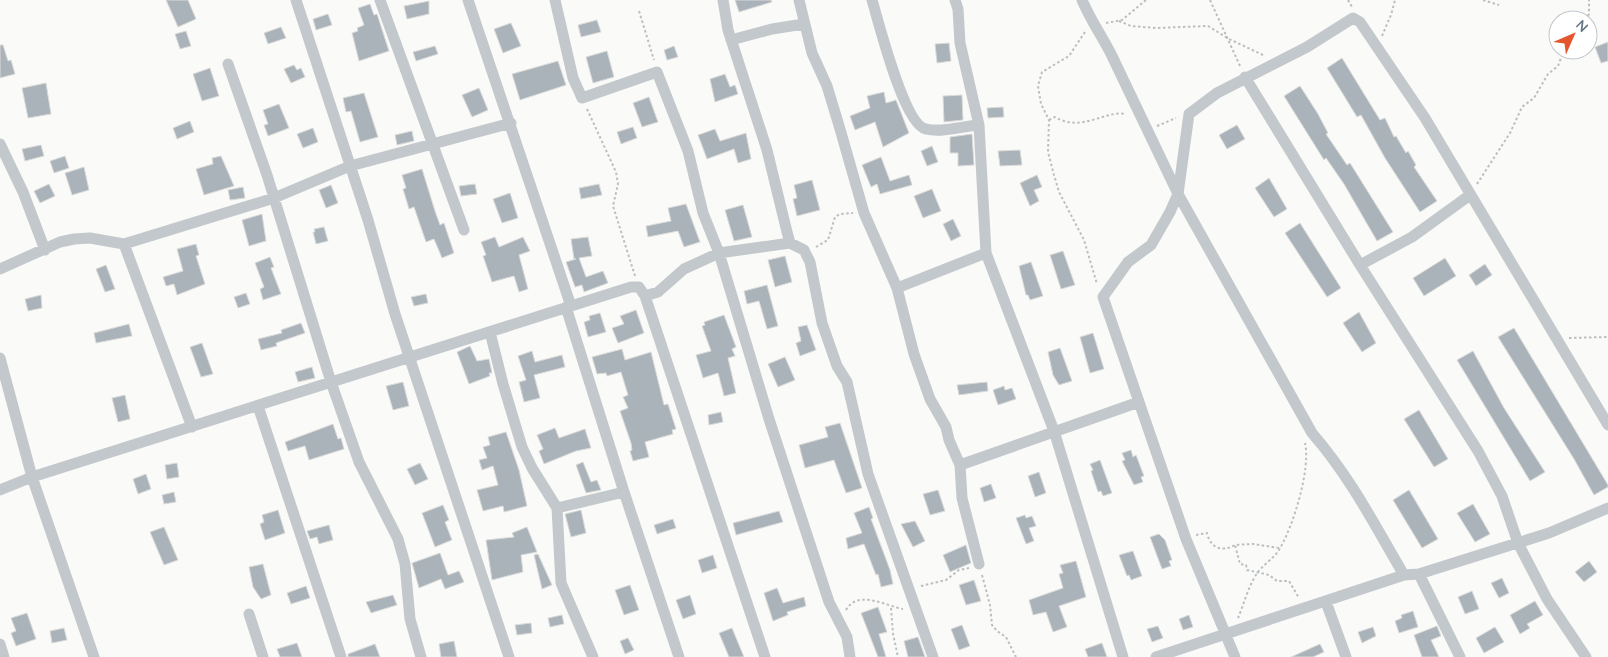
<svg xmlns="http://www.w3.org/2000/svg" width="1608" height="657" viewBox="0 0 1608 657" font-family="Quicksand,sans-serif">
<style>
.building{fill:#aab3b9;stroke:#dcdcda}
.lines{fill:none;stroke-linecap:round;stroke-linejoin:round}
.path{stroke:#bbbfc2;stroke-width:2;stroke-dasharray:2.5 2.5;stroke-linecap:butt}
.minor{stroke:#c3c8cc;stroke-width:11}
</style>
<rect width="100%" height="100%" fill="#fafaf8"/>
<path class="building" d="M166,0H188L196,19L178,27Z
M735,0H771L772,2L739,12Z
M429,1V14L407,19L404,6Z
M370,4L374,15L377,14L389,51L359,61L352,33L358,31L357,28L364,25L358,8Z
M328,14L332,25L316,30L313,19Z
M597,20L601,32L581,37L578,25Z
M511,23L521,46L503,53L494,29Z
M281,27L286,38L268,44L264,33Z
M186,31L191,46L180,49L175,34Z
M1608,42V61L1601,63L1595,47Z
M949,43L951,61L937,63L935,44Z
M0,45H3L8,61L11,60L15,74L0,78Z
M435,46L438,54L416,61L413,52Z
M674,46L678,57L667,60L664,50Z
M607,51L614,77L593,83L586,57Z
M1342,58L1380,120L1385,118L1394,137L1396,136L1406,153L1408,151L1416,165L1414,167L1437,201L1420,212L1385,158L1361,115L1357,117L1327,68Z
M558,61L566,85L520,100L512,74Z
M294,65L297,70L301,68L305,77L291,83L284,69Z
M210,68L219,96L202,101L193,74Z
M725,74L730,87L735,85L738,94L715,102L710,79Z
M46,83L51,114L28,118L22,88Z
M1300,86L1318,114L1328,133L1326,134L1347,165L1350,163L1393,232L1377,241L1344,184L1326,158L1324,160L1284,96Z
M479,88L488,110L472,117L462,95Z
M884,92L886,103L896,100L909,133L883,147L875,122L855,130L850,116L870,108L867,96Z
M364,93L378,137L360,142L351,111L346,112L343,98Z
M962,95L963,120L944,122L943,96Z
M649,97L658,122L642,127L633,103Z
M279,104L289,128L268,136L264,125L268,124L263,110Z
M1003,107L1004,117L988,118L987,108Z
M190,121L194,132L177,139L173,128Z
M1237,125L1245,139L1227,149L1219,135Z
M633,127L637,138L621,144L617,132Z
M313,128L318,142L303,148L297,134Z
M715,129L720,141L746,133L751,159L738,163L734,149L707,159L698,135Z
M412,131L414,141L397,145L395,135Z
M972,134L974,165L958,166V153H950V137Z
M41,145L44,156L25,161L22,149Z
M932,146L938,162L927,166L921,151Z
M1020,150L1022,165L1000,166L998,151Z
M65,156L69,168L54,173L50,161Z
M221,156L234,186L204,195L196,169L213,164L212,158Z
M881,157L890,181L909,175L912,185L880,194L877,184L871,187L862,165Z
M84,167L89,190L72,195L65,173Z
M422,169L435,211L440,225L444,223L454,253L442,258L434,239L426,242L414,207L409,209L403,189L406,188L402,175Z
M1037,175L1042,187L1034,190L1039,201L1030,206L1020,183Z
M1269,178L1287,209L1274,217L1255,188Z
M812,180L820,210L797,216L793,199L797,198L794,185Z
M49,184L55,196L40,203L34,191Z
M475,184L477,194L461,196L459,186Z
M599,184L602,195L581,199L579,188Z
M331,185L338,203L326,208L319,190Z
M243,187L245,198L230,200L228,190Z
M932,189L941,211L923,218L914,196Z
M510,193L518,218L502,223L493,199Z
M686,204L700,242L684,247L678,231L648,237L646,226L671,221L668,208Z
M743,205L752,237L734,241L725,210Z
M262,214L266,241L249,246L242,220Z
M953,219L961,236L951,241L943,224Z
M1300,223L1341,288L1327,297L1285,233Z
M324,227L328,241L316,244L313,232H315L314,229Z
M495,237L499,247L523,237L530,251L519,255L528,289L519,292L514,276L492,282L483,256L486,255L481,242Z
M588,237L592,256L579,258L586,277L603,271L608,283L584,292L582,285L575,287L566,262L576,259H574L571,239Z
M196,244L199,255L196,256L205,284L177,295L174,284L166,286L163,277L183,271L177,249Z
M1063,251L1075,285L1061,289L1050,255Z
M785,256L792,282L775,287L768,260Z
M270,257L274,267L271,268L281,294L263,300L260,289L264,287L255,263Z
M1445,258L1456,276L1424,296L1413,278Z
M1031,262L1043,296L1030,300L1028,295H1026L1019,266Z
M1485,264L1492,275L1476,286L1469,275Z
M106,265L115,289L105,292L96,269Z
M767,285L778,326L767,329L759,301L747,304L744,291Z
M246,293L250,304L238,308L234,297Z
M426,294L428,303L414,306L411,297Z
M41,295L42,308L28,311L25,299Z
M636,310L644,333L618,343L612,328L624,324L620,316Z
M1359,312L1376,343L1362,352L1343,323Z
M600,313L606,332L588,337L584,322L590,320L589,316Z
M724,315L736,347L732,349L735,356L728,358L736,393L724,396L718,373L703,378L696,355L711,351L702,326L705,325L704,322Z
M301,323L305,333L276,343L277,346L261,350L258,339L282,333L281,330Z
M129,324L132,336L96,343L94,333Z
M807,325L816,350L800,356L796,343L801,341L798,327Z
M1514,328L1608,485V487L1594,495L1574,459L1498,337Z
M1093,333L1104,369L1090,373L1080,337Z
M202,343L213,374L201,377L190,347Z
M470,346L477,361L489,359L492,373H489L490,376L469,384L457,352Z
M1060,348L1072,381L1059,385L1053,375L1048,352Z
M622,349L625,360L651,352L664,405L668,404L676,429L672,430L673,434L645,442L649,457L633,461L630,451L632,450L631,443L620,411L628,408L623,397L628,395L621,372L607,376L606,373L597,374L592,357Z
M532,351L535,362L562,355L565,367L534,375L540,398L524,402L519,382L526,380L518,356Z
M1473,351L1504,408L1545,472L1530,481L1457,360Z
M785,357L795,380L778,387L768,364Z
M312,367L315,378L298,382L295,372Z
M403,382L409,406L393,410L386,386Z
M987,382L988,391L959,395L957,385Z
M1004,386L1005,390L1012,388L1016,399L998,405L993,390Z
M125,395L130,419L118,422L112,398Z
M1419,410L1448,459L1434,467L1404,419Z
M721,412L723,422L709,425L708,415Z
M840,423L862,488L846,493L834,460L805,468L799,445L828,437L825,427Z
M333,424L338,439L341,438L344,449L309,460L305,446L288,451L285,442Z
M555,428L559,438L585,429L591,448L576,451L544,464L539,451L543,449L537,435Z
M506,432L519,470L527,506L504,512L503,506L483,511L477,490L498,485L493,466L482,470L479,460L487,458L483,447L490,445L488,437Z
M1131,450L1133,457L1136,455L1144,476L1141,477L1143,482L1134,485L1122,461L1125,460L1122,453Z
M1100,460L1112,493L1103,496L1101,491L1098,492L1091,471L1093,470L1090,464Z
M583,462L591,482L597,480L601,490L586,493L576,465Z
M177,463L179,477L167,479L165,465Z
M420,463L428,479L415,485L407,469Z
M1039,472L1046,493L1035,497L1028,476Z
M146,474L151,489L138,494L133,479Z
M991,484L996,498L984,502L980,488Z
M938,490L945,511L930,515L923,494Z
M1409,490L1438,539L1422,548L1393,500Z
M174,492L176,502L164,504L162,495Z
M1473,504L1490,534L1475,542L1457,513Z
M443,505L449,520L445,522L452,540L435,547L422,513Z
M869,507L873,518L871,519L890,570L893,584L881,587L878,574L876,575L864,544L848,549L846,538L862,533L854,513Z
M278,510L285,533L265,540L260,524L264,522L262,515Z
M581,510L586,533L571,537L565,514Z
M779,511L783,522L736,535L733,523Z
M1025,515L1026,518L1032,516L1036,526L1029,528L1034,541L1026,544L1016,518Z
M673,519L676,528L657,534L654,525Z
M915,521L925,541L913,547L901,524Z
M329,525L333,540L319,544L317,537L310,539L307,531Z
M164,527L178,560L164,565L150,532Z
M527,527L537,552L521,555L523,572L492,580L486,540L514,537L512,533Z
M1159,534L1165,540L1172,560L1169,561L1171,566L1162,569L1150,537Z
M966,545L971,563L950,572L943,555Z
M1133,551L1142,576L1131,580L1129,575L1127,576L1119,555Z
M440,553L448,575L459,571L464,582L445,589L441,579L419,588L412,563Z
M538,554L552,585L542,589L534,555Z
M713,555L717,568L702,573L698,560Z
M1076,561L1086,597L1059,606L1067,627L1053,632L1046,612L1033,615L1029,600L1063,588L1059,574L1063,573L1060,565Z
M1589,561L1597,572L1584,582L1575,572Z
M263,564L271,595L261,599L253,587L249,567Z
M1502,578L1509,593L1499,598L1491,583Z
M974,580L981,601L966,605L959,585Z
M630,585L639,610L624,615L615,590Z
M306,586L310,598L291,604L287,593Z
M777,588L783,603L804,597L806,606L787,612L788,615L773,621L764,593Z
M1472,591L1479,609L1465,614L1458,597Z
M393,595L397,605L371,613L366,602Z
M690,595L696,614L683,619L676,600Z
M1535,601L1543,615L1527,624L1530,628L1520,634L1510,615Z
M878,607L887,632L879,634L886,657H878L861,613Z
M1413,611L1418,627L1399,633L1395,621L1402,618L1401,615Z
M27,613L36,639L16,646L11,633L16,631L11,618Z
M562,615L564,624L550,627L548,618Z
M1189,615L1193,627L1183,630L1179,619Z
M531,623L532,633L517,635L515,625Z
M962,625L970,646L959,650L951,629Z
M1158,626L1163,638L1152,642L1147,629Z
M1437,626L1441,636L1431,640L1439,657H1422L1414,635Z
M1373,627L1376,636L1362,643L1358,632Z
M1495,627L1504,642L1484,653L1476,638Z
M64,628L67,640L52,643L50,631Z
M732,628L744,657H729L719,633Z
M918,637L925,657H908L904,641Z
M628,638L634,650L625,654L620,641Z
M454,641L457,657H441L439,644Z
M297,643L302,657H280L277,649Z
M1102,643L1107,657H1088L1085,649Z
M375,644L380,657H348V654Z
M1320,644L1324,652L1313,657H1291Z"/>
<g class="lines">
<path class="path" d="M1210,0L1240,66
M1348,0L1352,7
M1483,0L1499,5
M639,11L654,60
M1585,20L1589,14V0
M1119,21L1131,26L1156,28L1208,26L1229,39L1263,55
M1106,23L1122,20L1146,0
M1085,32L1069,56L1042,72L1038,86L1041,104L1049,120L1048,152L1054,175L1059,192L1084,240L1097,284
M1382,36L1391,15L1395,0
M587,109L616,172L618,184L613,206L635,276
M1049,120L1055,117C1082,133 1104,110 1126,114
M1157,126L1176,118
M1477,184L1510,133L1522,107L1534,98L1548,74L1558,66L1564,50
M816,247L828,240L835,217L840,214L853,213
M1569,338L1608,337
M1196,535L1207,533C1210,547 1221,553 1235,545
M1279,548L1253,544L1235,545L1240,564L1246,565L1247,570L1269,575L1277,581H1289L1299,598
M982,575L990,605L992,625L997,631L1006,637L1016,657
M921,586L946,580L959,570L969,568
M891,608L893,634L898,657
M846,610C858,589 886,606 903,609
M1238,618C1244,604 1249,584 1258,572C1264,564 1273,559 1279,550C1293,527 1311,469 1305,443"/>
<path class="minor" d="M296,0L368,220L395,314L509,657
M380,0L464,230
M468,0L571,306
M555,0L573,78L582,98L657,72L688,151L703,213L719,253L769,419L829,602L847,637L850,657
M723,0L728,30L767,150L787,232L790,243L804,250L810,262L822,323L837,366L847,382L868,474L933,657
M799,0L812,53L827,86L840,129L864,213L897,288L914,354L930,399L946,427L949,440L960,465
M872,0C879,23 904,125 926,129C942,133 963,126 979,125
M955,0L958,9L960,43L979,125L986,253L1054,431L1123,657
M1082,0C1091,21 1102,36 1112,56L1178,194L1312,433C1351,478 1374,524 1404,575
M731,40L772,29L804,24
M228,64L267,175L331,382L359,462L398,539L405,564L410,619L421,657
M1245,77L1360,265L1478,451L1502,496L1518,543L1547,599L1586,657
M0,144L23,192L45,250
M124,244L192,427
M1360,265L1412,237L1470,195
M0,269L60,242L74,239L90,238L124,244L274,198L350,166L511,123
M897,288L986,253
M566,307L624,492L679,657
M490,332L503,384L522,447L532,468L557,508L561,583L593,657
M0,358L32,477L94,657
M258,406L341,657
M0,490L32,477L631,287H639L645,296
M557,508L624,492
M979,564L962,498L960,465L1139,402
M1419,574L1460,657
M1326,602L1346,657
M249,614L263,657
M0,644L4,657
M765,657L645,296L658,292L684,269L719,253L790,243
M1156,657L1404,575L1419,574L1549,533L1608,508
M1235,657L1186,539L1103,297L1128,262L1151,245L1170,212L1178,194L1189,114L1217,93L1307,47L1353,18L1360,22L1425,118L1608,425"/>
</g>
<g transform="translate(1573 35) rotate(45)"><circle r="24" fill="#ffffff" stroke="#c1c8cd"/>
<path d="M0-4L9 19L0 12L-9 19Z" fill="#e4572e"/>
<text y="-8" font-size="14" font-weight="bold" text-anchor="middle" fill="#657683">N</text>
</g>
</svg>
